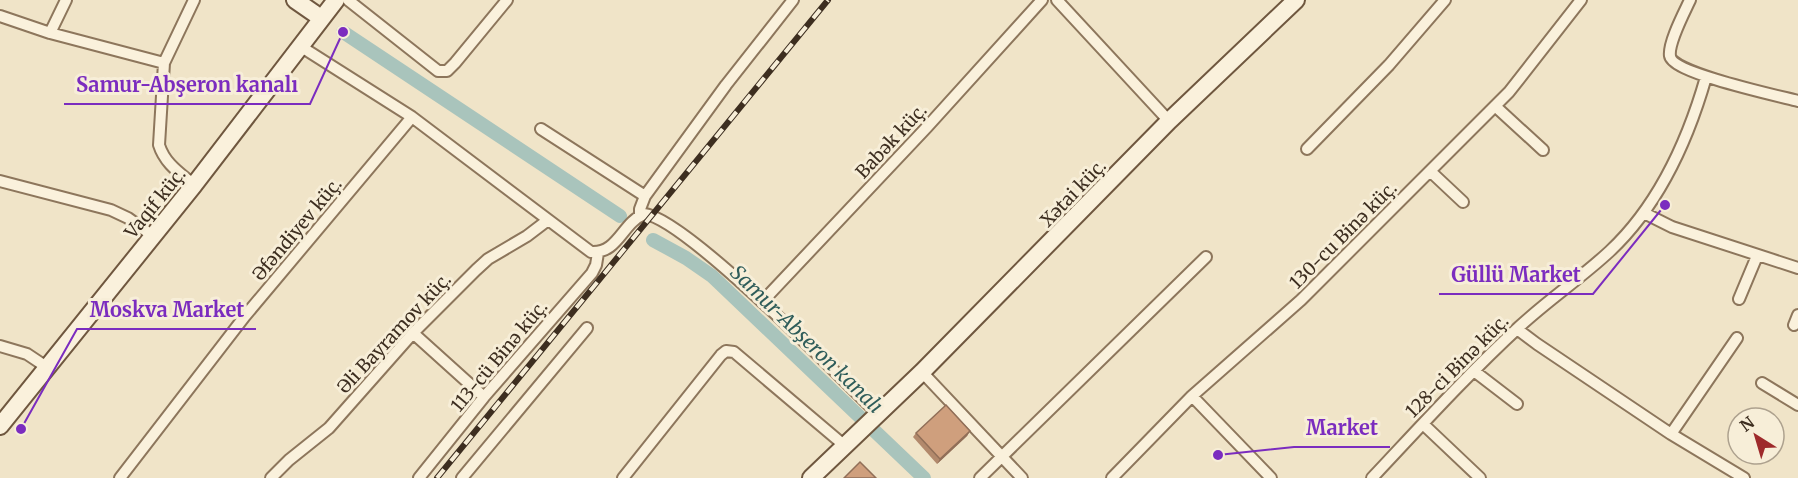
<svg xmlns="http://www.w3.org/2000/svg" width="1798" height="478" viewBox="0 0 1798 478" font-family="Merriweather,serif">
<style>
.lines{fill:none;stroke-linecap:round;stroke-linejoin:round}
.canal{stroke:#a9c4bc;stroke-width:14}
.street-casing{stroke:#8d765c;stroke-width:14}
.secondary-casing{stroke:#6f573f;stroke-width:20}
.street{stroke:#faf1dc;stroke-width:10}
.secondary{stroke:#faf1dc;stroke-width:16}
.rail-casing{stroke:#3d2e20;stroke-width:6}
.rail{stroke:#f7eed8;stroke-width:4;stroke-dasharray:11;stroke-linecap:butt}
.wall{fill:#b2896c}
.shaded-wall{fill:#916f58}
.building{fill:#cf9f7d;stroke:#916f58;stroke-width:1.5}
.labels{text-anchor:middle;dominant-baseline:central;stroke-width:6;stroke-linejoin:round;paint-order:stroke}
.street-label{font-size:18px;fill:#3d2e20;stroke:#f7eed8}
.water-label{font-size:20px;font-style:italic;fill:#2f5d5a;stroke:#f7eed8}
.leader{fill:none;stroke:#7b2cbf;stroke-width:2}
.callout-dot{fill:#7b2cbf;stroke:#f7eed8;stroke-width:2}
.callout-label{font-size:20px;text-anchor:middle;font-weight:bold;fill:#7b2cbf;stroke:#f7eed8;stroke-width:6;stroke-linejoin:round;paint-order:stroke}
</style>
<rect width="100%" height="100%" fill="#f0e4c8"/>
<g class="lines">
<path class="canal" d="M343,32L620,216
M653,240L686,258L712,276L924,478"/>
<defs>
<path id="street" d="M348,0L438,71H447L455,63L507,0
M1057,0L1169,121
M1690,0C1684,13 1668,43 1670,56C1672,73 1779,96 1798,101
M0,16L50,33L164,63L159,145C165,164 180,173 194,185
M50,33L66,0
M300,46L412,117L591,252C618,254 622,223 644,214C684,217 841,378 878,414
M164,63L194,0
M1495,106L1543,150
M541,129L645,196
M1307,149L1389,65L1445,0
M1430,171L1463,202
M0,181L111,210L128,218L153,236
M1644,213L1672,227L1798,268
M640,216V209L645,196L726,85L793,0
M1739,299L1757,256
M762,302L927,127L1042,0
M1794,325L1798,315
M1517,329L1537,344L1671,434L1744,478
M413,333L484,397
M0,346L27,354L48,368
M1474,371L1517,404
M922,372L1022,478
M1762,383L1798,405
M1192,396L1271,478
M1423,424L1480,478
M1671,434L1737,338
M120,478L245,316L412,117
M271,478L289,460L329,428L413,333L476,270L488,259L527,236L548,220
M419,478L484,397L592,273L596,265L598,253
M462,478L587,328
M623,478L721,355L726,351L734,352L845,446
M980,478L1206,257
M1112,478L1192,396L1301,300L1509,92L1581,0
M1372,478C1420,427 1467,375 1519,327C1548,300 1581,278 1610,251C1659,205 1688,140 1706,77"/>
<path id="secondary" d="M295,0L321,18
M0,426L194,185L336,0
M811,478L922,372L1169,121L1296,0"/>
</defs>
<use href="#street" class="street-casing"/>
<use href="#secondary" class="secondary-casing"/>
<use href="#street" class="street"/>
<use href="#secondary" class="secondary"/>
<defs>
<path id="rail" d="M437,478L828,0"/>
</defs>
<use href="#rail" class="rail-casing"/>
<use href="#rail" class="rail"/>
</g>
<path class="wall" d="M970,431L967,436L937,464L913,437L916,433Z"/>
<path class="shaded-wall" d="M970,431L967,436L937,464L940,459Z"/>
<path class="building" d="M946,405L970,431L940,459L916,433Z
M860,462L876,478H844Z"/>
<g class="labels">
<g class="street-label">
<text transform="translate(891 141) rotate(-47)">Babək küç.</text>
<text transform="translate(1073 193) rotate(-46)">Xətai küç.</text>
<text transform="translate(155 203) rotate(-51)">Vaqif küç.</text>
<text transform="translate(297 229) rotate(-50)">Əfəndiyev küç.</text>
<text transform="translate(1343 235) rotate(-45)">130-cu Binə küç.</text>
<text transform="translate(394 333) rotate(-47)">Əli Bayramov küç.</text>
<text transform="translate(499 356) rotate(-50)">113-cü Binə küç.</text>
<text transform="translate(1457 366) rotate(-45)">128-ci Binə küç.</text>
</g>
<g class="water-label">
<text transform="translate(807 339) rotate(44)">Samur-Abşeron kanalı</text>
</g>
</g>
<path class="leader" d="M343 32L310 104H64M1665 205L1593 294H1439M21 429L77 329H256M1218 455L1294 447H1390"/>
<g class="callout-dot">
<circle cx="343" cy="32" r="6"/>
<circle cx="1665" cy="205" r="6"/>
<circle cx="21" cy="429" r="6"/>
<circle cx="1218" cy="455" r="6"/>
</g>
<g class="callout-label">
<text x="187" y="92">Samur-Abşeron kanalı</text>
<text x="1516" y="282">Güllü Market</text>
<text x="167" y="317">Moskva Market</text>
<text x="1342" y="435">Market</text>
</g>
<g transform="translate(1756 436) rotate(323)"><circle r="28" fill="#f7eed8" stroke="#ada18e" stroke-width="1.5"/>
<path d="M0-4.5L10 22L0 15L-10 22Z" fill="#9e2a2b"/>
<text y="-9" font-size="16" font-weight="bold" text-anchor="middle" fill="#3d2e20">N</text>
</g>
</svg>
